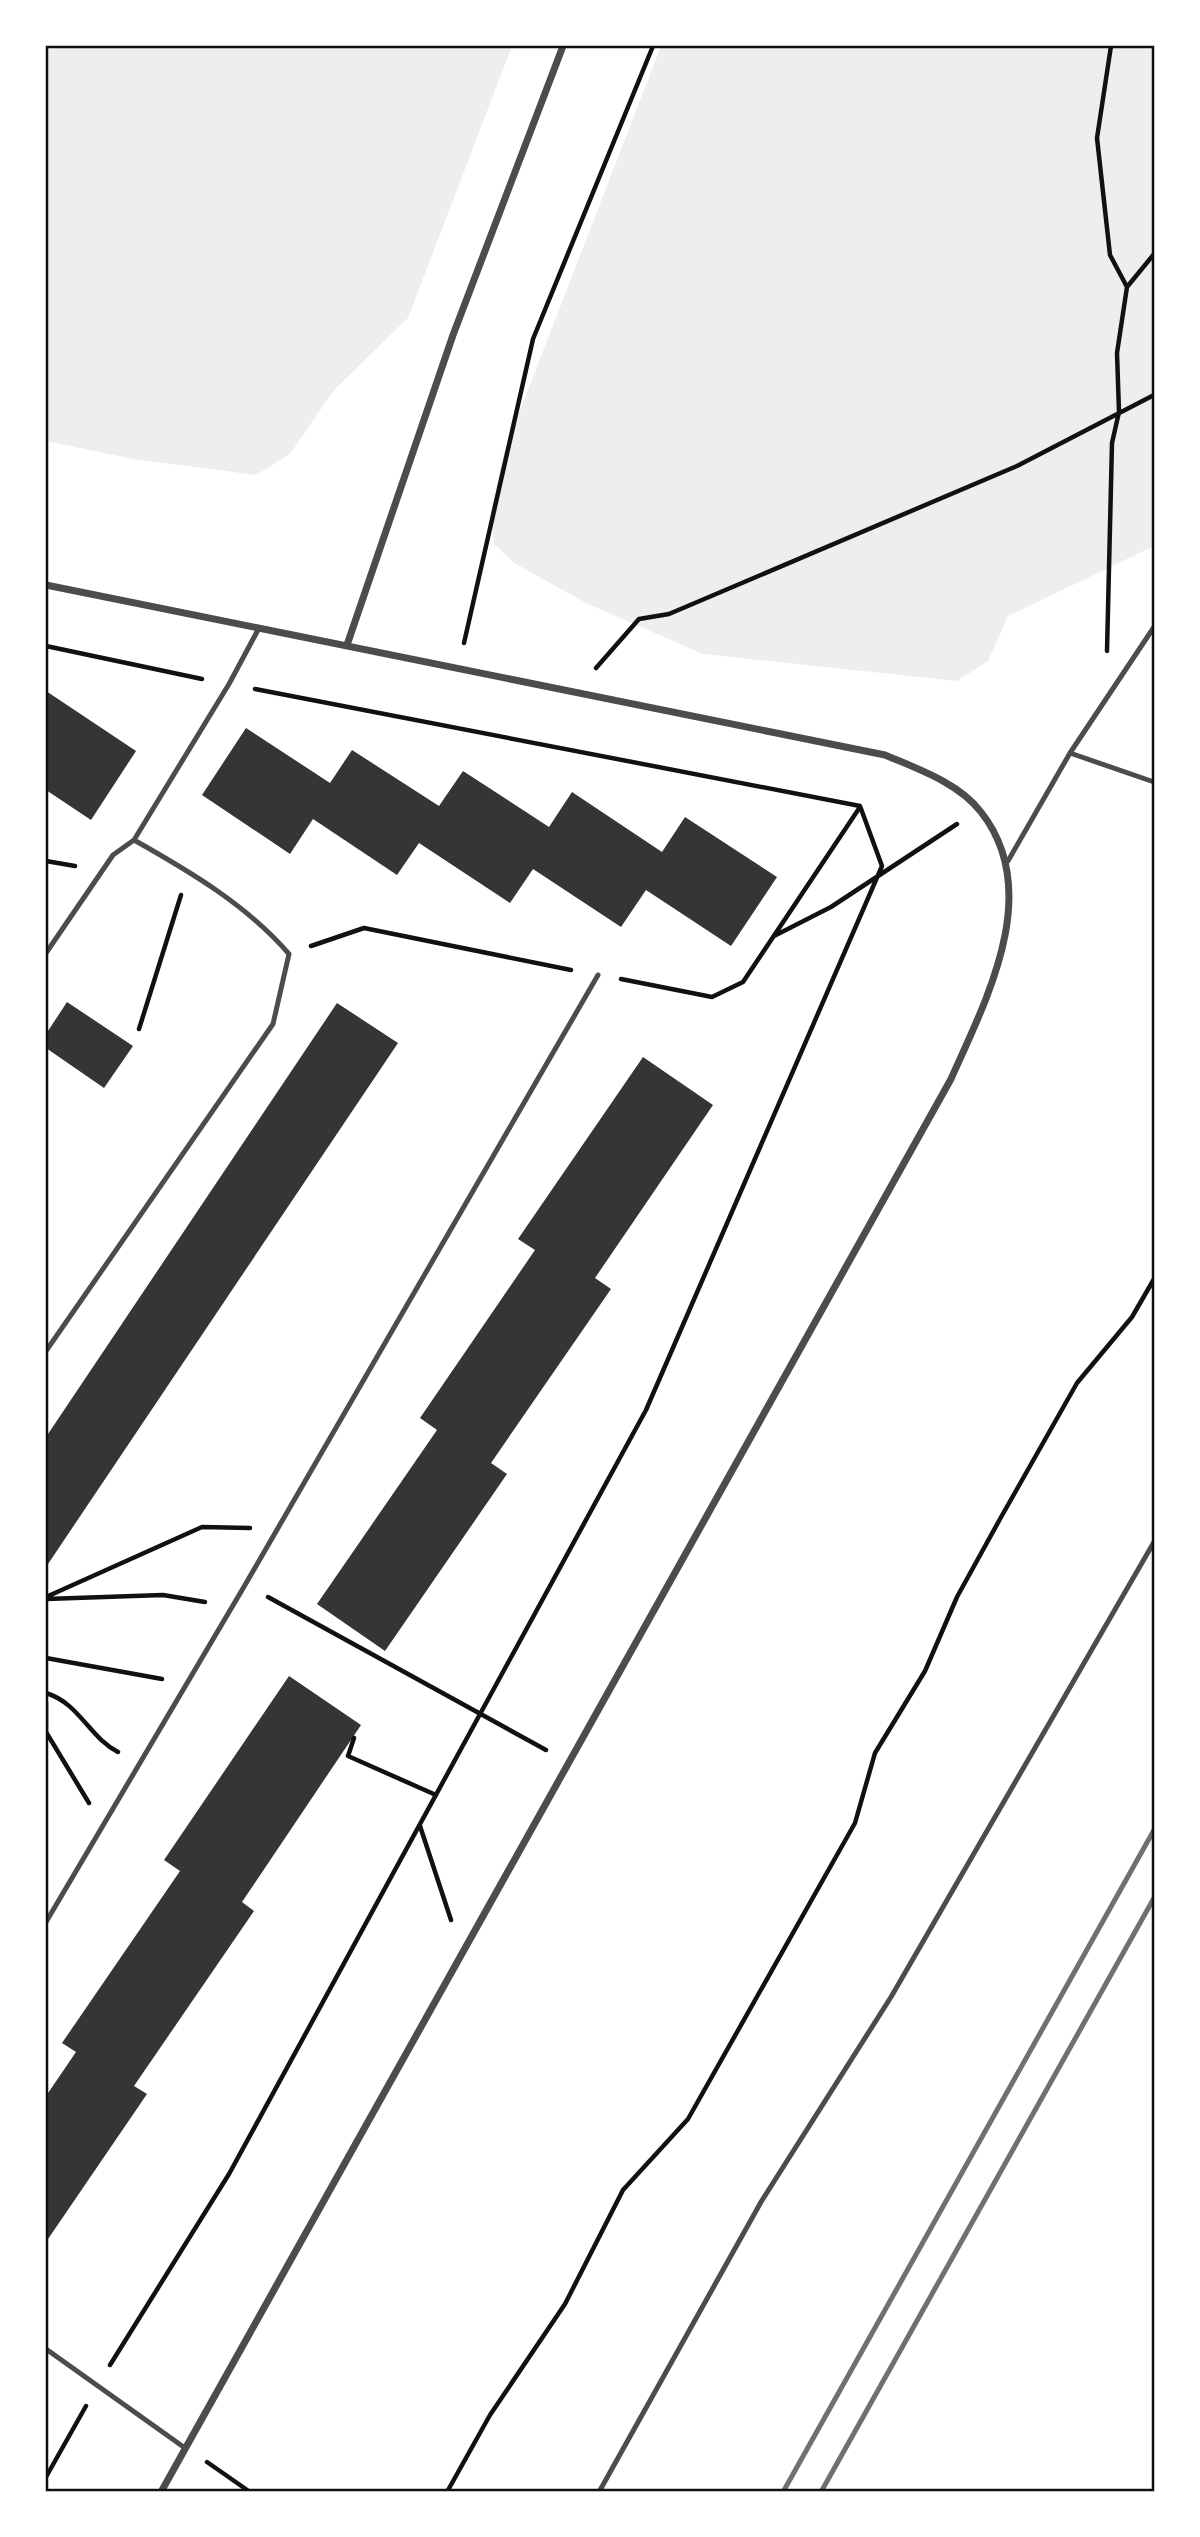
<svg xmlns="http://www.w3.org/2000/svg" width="1200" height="2537" viewBox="0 0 1200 2537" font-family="Ubuntu,sans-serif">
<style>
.green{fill:#eee}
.building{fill:#353535}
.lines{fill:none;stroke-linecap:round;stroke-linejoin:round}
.path{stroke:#111;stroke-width:4.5}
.service{stroke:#4c4c4c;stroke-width:5}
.minor{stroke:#4c4c4c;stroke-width:7}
.rail{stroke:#707070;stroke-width:5}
.neatline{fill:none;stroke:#111;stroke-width:2.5}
</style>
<rect width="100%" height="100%" fill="#fff"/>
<path class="green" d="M46,46H512L408,318L334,390L290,454L256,475L133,459L46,441Z
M661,46H1154V546L1008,616L988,661L957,681L703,654L586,603L514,563L494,544L491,508L504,452Z"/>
<path class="building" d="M46,691L136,751L91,820L46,790Z
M246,728L330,783L352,750L439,806L463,771L549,827L572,792L662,852L685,817L777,877L731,946L646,890L621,927L533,869L510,903L419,843L397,875L313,819L290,854L202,795Z
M67,1002L133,1046L104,1088L46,1048V1034Z
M337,1003L398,1043L46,1567V1437Z
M643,1057L713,1105L595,1278L611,1289L491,1463L507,1474L385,1651L317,1604L437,1430L420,1418L535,1250L518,1239Z
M289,1676L361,1725L242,1902L254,1911L134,2086L147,2094L46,2242V2096L76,2052L62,2043L180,1871L164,1860Z"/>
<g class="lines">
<path class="path" d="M1111,46L1097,138L1110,255L1127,287
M464,643L533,339L653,46
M46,646L202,679
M1107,651L1112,443L1119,412L1117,353L1127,287L1154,254
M596,668L639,619L669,614L1017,466L1154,395
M255,689L860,806
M46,861L75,866
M774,936L831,907L957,824
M311,946L364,928L571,970
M621,979L712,997L743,982L860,807
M139,1029L181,895
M46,1597L202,1527L250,1528
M268,1597L546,1750
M46,1599L163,1595L205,1602
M46,1658L162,1679
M46,1693C79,1703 89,1737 118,1752
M46,1702V1731
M46,1732L89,1803
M354,1738L348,1756L436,1795
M420,1826L451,1920
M110,2365L229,2174L646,1410L882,866L860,806
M207,2462L250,2492
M46,2477L86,2406
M447,2492L490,2415L565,2304L623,2190L688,2119L855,1823L875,1753L925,1671L957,1597L1000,1519L1077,1383L1132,1317L1154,1279"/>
<path class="service" d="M1070,753L1154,782
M1008,861L1070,753L1154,627
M46,953L113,855L134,840L229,684L259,628
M46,1351L273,1024L289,954C247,905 189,871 134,840
M46,1922L245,1585L598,975
M46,2349L185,2448
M599,2492L761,2202L891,1997L1154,1542"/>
<path class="minor" d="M46,585L885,755C918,769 959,783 981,812C1044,892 986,1000 951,1079L161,2492
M347,645L453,335L563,46"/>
<path class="rail" d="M783,2492L1154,1830
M821,2492L1154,1898"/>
</g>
<rect width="1200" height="2537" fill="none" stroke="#ffffff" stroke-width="94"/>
<rect x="47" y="47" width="1106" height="2443" class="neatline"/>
</svg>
